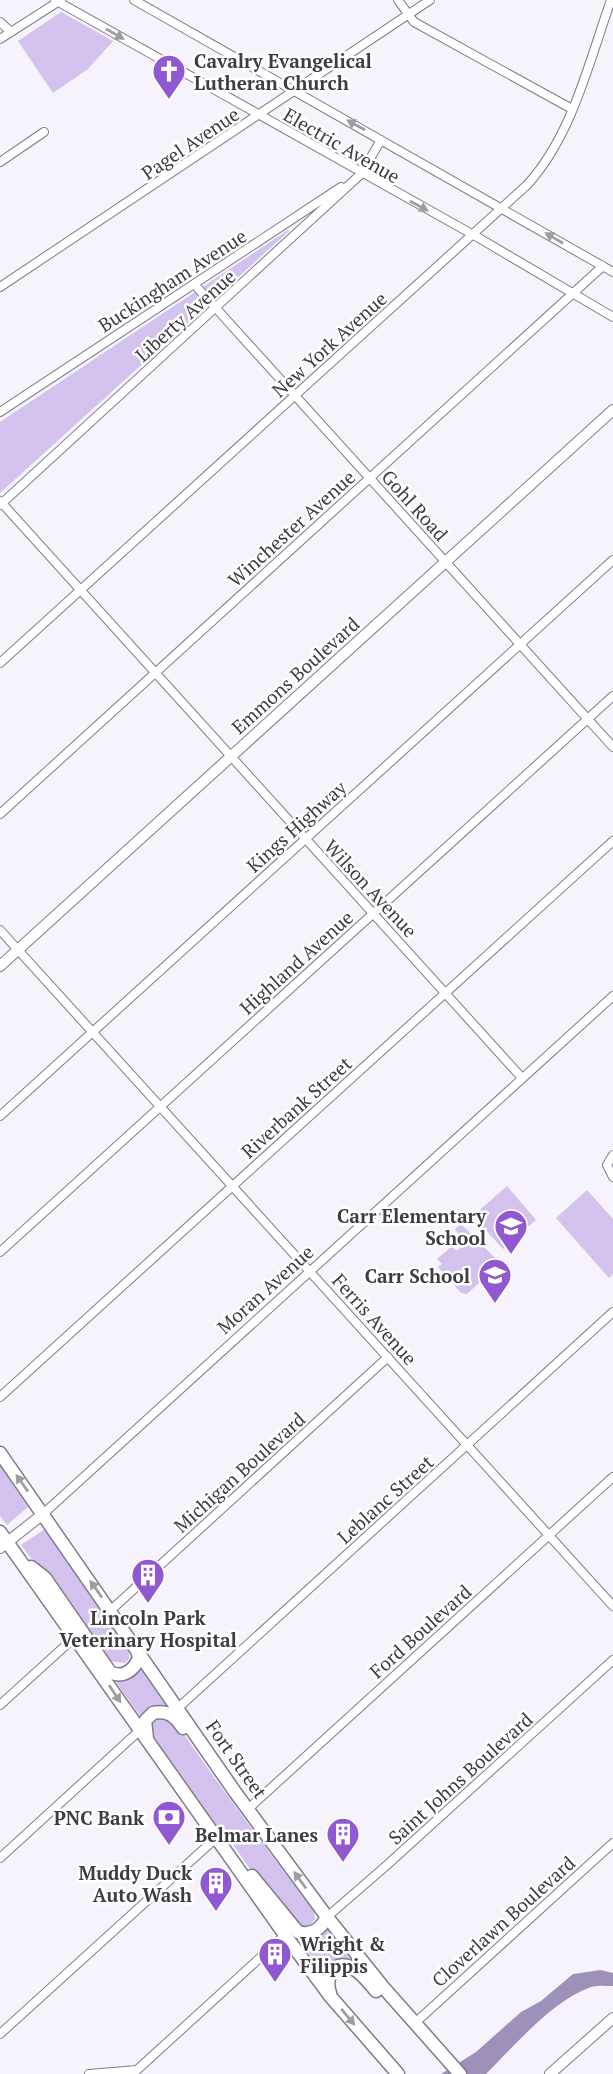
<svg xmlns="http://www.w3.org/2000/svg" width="613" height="2074" viewBox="0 0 613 2074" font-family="'PT Serif',serif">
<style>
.green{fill:#d2c2ed}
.water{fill:#9f90b9}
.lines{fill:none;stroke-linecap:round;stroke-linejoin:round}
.minor-casing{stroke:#807a8c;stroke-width:10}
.tertiary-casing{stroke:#807a8c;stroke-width:12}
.primary-casing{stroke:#807a8c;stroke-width:15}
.minor{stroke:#fff;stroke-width:8}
.tertiary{stroke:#fff;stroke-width:10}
.primary{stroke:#fff;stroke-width:12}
.oneway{fill:#9e9da1}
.labels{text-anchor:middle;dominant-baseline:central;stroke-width:5;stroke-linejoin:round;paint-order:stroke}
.poi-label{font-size:19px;font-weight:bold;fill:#3e3b43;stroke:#fff;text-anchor:end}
.street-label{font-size:19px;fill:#3e3b43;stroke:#fff}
</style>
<rect width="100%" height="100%" fill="#f6f3fc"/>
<path class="green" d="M61,12L113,41L88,69L53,93L18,41Z
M288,230L289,231L0,493V422Z
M507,1186L536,1220L503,1249L473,1216Z
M587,1190L613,1219V1274L609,1278L556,1218Z
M461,1224L499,1262L495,1268L467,1294L461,1293L438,1267L442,1264L437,1259L452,1246L456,1251L466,1244L455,1229Z
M0,1466L28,1507L7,1525L0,1516Z
M45,1529L129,1650V1659L125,1663L109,1661L21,1545Z
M141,1666L168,1706L150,1708L140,1716L113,1678Z
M157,1719L170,1722L179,1727C222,1790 268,1851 314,1911L315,1919L310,1925L300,1926L259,1882L232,1843L214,1823L151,1733V1724Z
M327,1928L350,1959L336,1960L322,1970L299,1940L313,1939Z"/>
<path class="water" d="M601,1970L613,1973V1986C606,1986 598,1985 591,1987C553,2000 514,2046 486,2074H441L476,2052L521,2012L541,2001L573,1974Z"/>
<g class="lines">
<defs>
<path id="minor" d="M55,0L479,238L613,317
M134,0L613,272
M398,0L414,22L572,109
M0,22L11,32
M0,39L61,0
M0,162L44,132
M194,284L613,747
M0,287L430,0
M0,412L341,187
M0,501L522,1078
M0,505L361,174L381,140
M0,663L527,185C572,136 589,62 611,0
M0,814L603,266
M0,930L613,1606
M0,1116L613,560
M613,1155L607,1165L613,1177
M0,1252L613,696
M0,1397L613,841
M43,1514L613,996
M111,1610L388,1357
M0,1705L76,1636
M178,1708L613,1312
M248,1809L613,1477
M0,1858L139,1731
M327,1917L387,1865L613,1660
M415,2023L613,1843
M0,2034L215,1839
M89,2074L137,2070L285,1935"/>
<path id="tertiary" d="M0,966L613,410
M0,1548L43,1514
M550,2074L613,2018"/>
<path id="primary" d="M0,1453L235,1792L327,1917L383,1987L460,2074
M0,1532L285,1935L330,1996L398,2074
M31,1567L45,1578L110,1672C123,1679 134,1670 139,1658L136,1647
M147,1738L145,1721L153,1713C168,1710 175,1716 183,1728
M252,1876L298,1932C311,1936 321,1929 327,1917
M330,1993C325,1979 332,1959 351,1967C361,1972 369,1983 376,1991"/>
</defs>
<use href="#minor" class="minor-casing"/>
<use href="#tertiary" class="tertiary-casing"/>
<use href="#primary" class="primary-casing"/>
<use href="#minor" class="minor"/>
<use href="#tertiary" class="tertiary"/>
<use href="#primary" class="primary"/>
</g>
<defs><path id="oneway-solid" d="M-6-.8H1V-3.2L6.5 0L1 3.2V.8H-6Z" transform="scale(1.75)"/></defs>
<g class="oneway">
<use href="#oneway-solid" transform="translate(115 34) rotate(30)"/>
<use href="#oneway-solid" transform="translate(356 125) rotate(-151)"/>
<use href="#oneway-solid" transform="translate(419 206) rotate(29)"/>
<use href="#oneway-solid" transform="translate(554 238) rotate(-150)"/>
<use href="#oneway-solid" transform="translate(22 1483) rotate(-125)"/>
<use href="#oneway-solid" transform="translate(96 1589) rotate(-125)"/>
<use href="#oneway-solid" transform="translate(115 1694) rotate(56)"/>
<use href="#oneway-solid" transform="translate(300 1880) rotate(-126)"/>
<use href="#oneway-solid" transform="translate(348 2017) rotate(50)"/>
</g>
<defs>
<symbol id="church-pin" viewBox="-11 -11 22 30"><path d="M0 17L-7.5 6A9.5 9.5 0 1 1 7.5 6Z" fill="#9059d1" stroke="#fff"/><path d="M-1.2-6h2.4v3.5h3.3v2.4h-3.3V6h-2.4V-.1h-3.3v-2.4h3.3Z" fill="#fff"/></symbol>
<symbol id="school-pin" viewBox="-11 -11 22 30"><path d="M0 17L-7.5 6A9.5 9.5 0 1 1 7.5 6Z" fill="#9059d1" stroke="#fff"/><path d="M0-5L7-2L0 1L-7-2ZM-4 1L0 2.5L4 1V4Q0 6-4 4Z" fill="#fff"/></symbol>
<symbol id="building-pin" viewBox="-11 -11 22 30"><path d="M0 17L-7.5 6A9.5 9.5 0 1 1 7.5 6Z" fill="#9059d1" stroke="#fff"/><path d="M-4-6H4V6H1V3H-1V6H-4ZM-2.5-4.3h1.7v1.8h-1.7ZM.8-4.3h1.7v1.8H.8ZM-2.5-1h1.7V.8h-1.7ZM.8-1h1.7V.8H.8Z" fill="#fff"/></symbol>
<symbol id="bank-pin" viewBox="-11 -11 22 30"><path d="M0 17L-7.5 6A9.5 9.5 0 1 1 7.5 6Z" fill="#9059d1" stroke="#fff"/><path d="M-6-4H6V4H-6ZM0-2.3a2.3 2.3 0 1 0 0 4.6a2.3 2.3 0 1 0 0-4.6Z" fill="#fff"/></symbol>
</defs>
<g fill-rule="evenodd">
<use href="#church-pin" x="150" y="52" width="38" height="52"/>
<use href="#school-pin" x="492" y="1207" width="38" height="52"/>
<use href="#school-pin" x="476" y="1256" width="38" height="52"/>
<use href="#building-pin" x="129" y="1556" width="38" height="52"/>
<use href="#bank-pin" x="150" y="1798" width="38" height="52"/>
<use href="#building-pin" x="324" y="1815" width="38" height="52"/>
<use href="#building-pin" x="197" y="1864" width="38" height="52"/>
<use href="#building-pin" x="256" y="1935" width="38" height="52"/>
</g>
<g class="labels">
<g class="poi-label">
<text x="194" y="60" text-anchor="start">Cavalry Evangelical<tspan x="194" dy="22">Lutheran Church</tspan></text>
<text x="486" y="1215">Carr Elementary<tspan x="486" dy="22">School</tspan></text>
<text x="470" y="1275">Carr School</text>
<text x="148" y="1617" text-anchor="middle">Lincoln Park<tspan x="148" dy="22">Veterinary Hospital</tspan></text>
<text x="144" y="1817">PNC Bank</text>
<text x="318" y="1834">Belmar Lanes</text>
<text x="192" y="1872">Muddy Duck<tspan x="192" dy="22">Auto Wash</tspan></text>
<text x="300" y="1943" text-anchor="start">Wright &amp;<tspan x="300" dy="22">Filippis</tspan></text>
</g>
<g class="street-label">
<text transform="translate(190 143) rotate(-34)">Pagel Avenue</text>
<text transform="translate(342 145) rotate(30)">Electric Avenue</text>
<text transform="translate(172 280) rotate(-33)">Buckingham Avenue</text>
<text transform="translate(185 315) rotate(-42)">Liberty Avenue</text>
<text transform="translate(329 344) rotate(-42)">New York Avenue</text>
<text transform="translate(415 505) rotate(48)">Gohl Road</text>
<text transform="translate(291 528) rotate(-42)">Winchester Avenue</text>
<text transform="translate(295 675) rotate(-42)">Emmons Boulevard</text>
<text transform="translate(296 826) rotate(-42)">Kings Highway</text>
<text transform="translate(371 888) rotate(47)">Wilson Avenue</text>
<text transform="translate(296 962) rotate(-42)">Highland Avenue</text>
<text transform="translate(296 1107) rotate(-42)">Riverbank Street</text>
<text transform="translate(265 1289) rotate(-42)">Moran Avenue</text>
<text transform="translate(375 1319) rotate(48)">Ferris Avenue</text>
<text transform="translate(239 1472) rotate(-42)">Michigan Boulevard</text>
<text transform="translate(385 1499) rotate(-42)">Leblanc Street</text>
<text transform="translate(420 1631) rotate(-42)">Ford Boulevard</text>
<text transform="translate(237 1759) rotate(55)">Fort Street</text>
<text transform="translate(460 1778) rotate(-42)">Saint Johns Boulevard</text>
<text transform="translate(503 1921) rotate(-42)">Cloverlawn Boulevard</text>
</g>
</g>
</svg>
